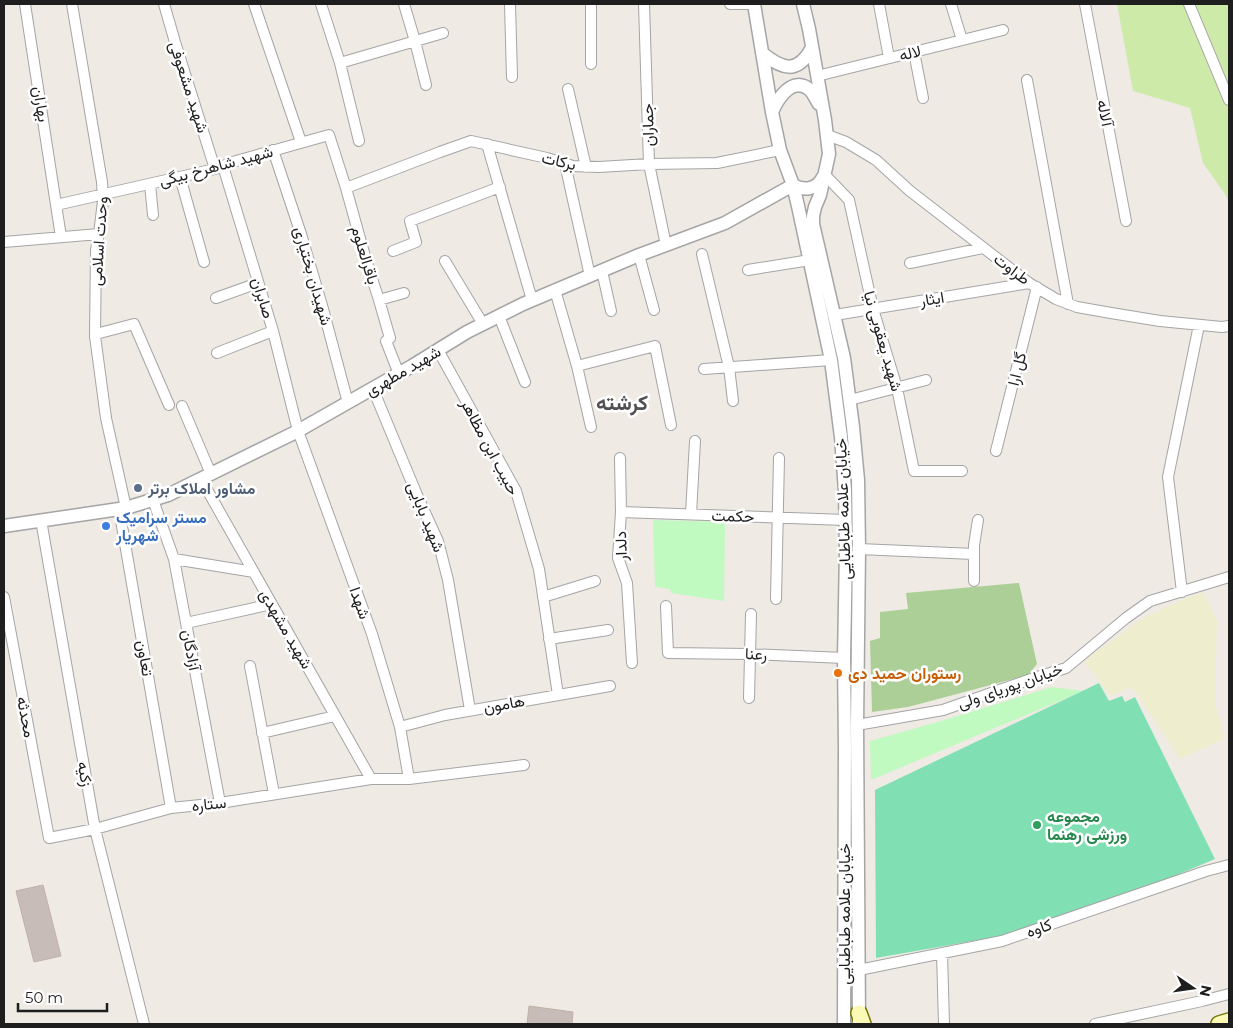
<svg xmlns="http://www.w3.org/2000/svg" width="1233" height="1028" viewBox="0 0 1233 1028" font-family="Montserrat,Vazirmatn,sans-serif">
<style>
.farmland{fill:#eeeecf}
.grass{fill:#ceeaa9}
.forest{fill:#accf98}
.park{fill:#c0fac0}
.pitch{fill:#80e0b4}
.building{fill:#c7bcb7;stroke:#c1b0a6}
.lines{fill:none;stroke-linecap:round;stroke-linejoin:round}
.minor-casing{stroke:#a5a5a5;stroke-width:12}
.tertiary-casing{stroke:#a5a5a5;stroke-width:15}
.secondary-casing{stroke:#737703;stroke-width:18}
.minor{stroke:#fff;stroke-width:10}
.tertiary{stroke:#fff;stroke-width:12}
.secondary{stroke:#faf9b6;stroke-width:15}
.service-dot{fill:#5c6f8a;stroke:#fff;stroke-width:2}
.shop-dot{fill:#3f7fe0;stroke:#fff;stroke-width:2}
.food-dot{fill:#e8710a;stroke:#fff;stroke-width:2}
.leisure-dot{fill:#2e9e5b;stroke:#fff;stroke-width:2}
.labels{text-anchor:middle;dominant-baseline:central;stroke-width:5;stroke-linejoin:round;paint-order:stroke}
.street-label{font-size:16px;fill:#1e1e1e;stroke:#fff}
.service-label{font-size:16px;font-weight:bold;fill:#4e5e75;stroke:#fff;text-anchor:start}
.shop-label{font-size:16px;font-weight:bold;fill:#366cbe;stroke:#fff;text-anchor:start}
.food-label{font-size:16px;font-weight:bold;fill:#c56008;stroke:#fff;text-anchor:start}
.leisure-label{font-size:16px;font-weight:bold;fill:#27864d;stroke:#fff;text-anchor:start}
.district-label{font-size:21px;font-weight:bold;fill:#515151;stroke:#fff}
</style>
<rect width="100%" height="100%" fill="#efeae4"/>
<path class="farmland" d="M1203,592L1217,620L1215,702L1224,739L1180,759L1132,687L1111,696L1084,661L1140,620L1179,601Z"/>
<path class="grass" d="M1117,4H1229V203L1225,194L1203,163L1190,108L1133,91Z"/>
<path class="forest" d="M1019,583L1037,664L1028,675L908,707L872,712L870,641L880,638V612L908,609L906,593Z"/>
<path class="park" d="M653,520L725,522L724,601L671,593L670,589L655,587Z
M1052,687L1083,691L871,780L870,741L941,721Z"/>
<path class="pitch" d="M1099,683L1109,701L1122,696L1125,702L1135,697L1215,859L1052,927L876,958L875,790Z"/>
<path class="building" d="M43,885L61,956L34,962L16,891Z
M529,1006L573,1012L572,1024H527Z"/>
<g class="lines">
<defs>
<path id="minor" d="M25,4L61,237
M72,4L102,182L103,201L100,226L96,250L95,336L106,418L126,508
M164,4L175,42L215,169
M254,4L301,142
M321,4L340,63L359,141
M404,4L415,41L426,85
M510,4L512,77
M644,4L649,164L666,245
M730,4H754
M879,4L889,58
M951,4L962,40
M1085,4L1126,221
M1189,4L1229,100
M914,52L923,98
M340,63L443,33
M591,64V4
M817,76L1003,30
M1027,80L1068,304
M568,89L586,167
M827,135L846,142L876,160L910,191L1029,283L1056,299L1077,307L1111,313L1160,321L1222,327L1229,326
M487,144L532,300
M273,150L301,234L323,309L348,403
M565,164L590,276
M223,166L273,331L298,431L372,634L400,727L409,779
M825,175L849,200L873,309L897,388L914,471H962
M180,177L204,262
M150,184L153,215
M346,188L440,152L471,141L547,158L573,166L599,167L649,164L717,163L780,150
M56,205L215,169L236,161L329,135L346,188L366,260L379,300L390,338L386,341L399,374
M4,242L99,234
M393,251L416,242L410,221L500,187
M702,254L729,367L733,401
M639,255L654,310
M445,261L483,324
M910,263L983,248
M748,270L810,260
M602,271L611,311
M555,290L577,366L591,427
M216,298L258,283
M379,300L404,293
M835,315L1029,283
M499,316L525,382
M96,334L134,324L169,405
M438,350L516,491L539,569L558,695
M217,353L273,331
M577,366L655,346L671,425
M704,369L831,360
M373,389L417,495L438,541L448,580L470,710
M850,400L926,380
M182,406L211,474
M996,451L1037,287
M620,458L621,512L618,558L627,583L632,663
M201,479L371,779
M153,500L174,559L220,803
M119,509L171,808
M621,512L846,520
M691,514L695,441
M41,520L95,829L144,1024
M859,549L974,554
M174,559L254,572
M974,581V545L978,520
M1182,592L1168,477L1199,325
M4,597L49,838L95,829L171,808L220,803L371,779H409L524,765
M543,597L595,581
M776,599L779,458
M666,606L668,653L749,654L844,658
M186,623L272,604
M549,639L608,630
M250,666L274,794
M749,698L751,614
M857,725L943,710L1034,678L1066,668L1126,618L1150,601L1229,577
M400,727L445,715L610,686
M262,733L335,716
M942,953L944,1024
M844,973L1002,941L1206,871L1229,865
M1095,1024L1202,1001L1229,994"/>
<path id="tertiary" d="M754,4L772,112L780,150L793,185L798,206L831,360L841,437L845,491L846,550L844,658L845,747L844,1024
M803,4L809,29L825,120L829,154L820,195L815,207L813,216V224L844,358L853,427L858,480L859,549L857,725L859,1022
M762,53C782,69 797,75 812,48
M772,112C778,98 793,75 810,90C814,94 816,100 819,104
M4,526L126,508L168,495L296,432L412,366L467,332L523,304L639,255L725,223L793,185C804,191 817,190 823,177"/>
<path id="secondary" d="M859,1013L863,1024
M1219,1024L1229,1021"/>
</defs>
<use href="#minor" class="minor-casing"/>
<use href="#tertiary" class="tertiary-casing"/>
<use href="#secondary" class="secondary-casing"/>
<use href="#minor" class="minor"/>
<use href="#tertiary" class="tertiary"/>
<use href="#secondary" class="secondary"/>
</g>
<circle class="service-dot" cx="138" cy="488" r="5"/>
<circle class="shop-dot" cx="106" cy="526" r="5"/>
<circle class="food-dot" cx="838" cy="673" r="5"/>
<circle class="leisure-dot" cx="1037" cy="825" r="5"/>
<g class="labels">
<g class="street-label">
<text transform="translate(910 53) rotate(-14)">لاله</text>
<text transform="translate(189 87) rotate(72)">شهید مشعوفی</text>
<text transform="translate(41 104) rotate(81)">بهاران</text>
<text transform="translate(1105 113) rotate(79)">آلاله</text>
<text transform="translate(648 125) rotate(-92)">جماران</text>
<text transform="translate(559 161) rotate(13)">برکات</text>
<text transform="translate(216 166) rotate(-15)">شهید شاهرخ بیگی</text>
<text transform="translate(99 241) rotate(-86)">وحدت اسلامی</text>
<text transform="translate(365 255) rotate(73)">باقرالعلوم</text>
<text transform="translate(1012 269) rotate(37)">طراوت</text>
<text transform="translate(313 276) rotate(74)">شهیدان بختیاری</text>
<text transform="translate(263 298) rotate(73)">صابران</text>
<text transform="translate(932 299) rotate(-9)">ایثار</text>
<text transform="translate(883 341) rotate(74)">شهید یعقوبی نیا</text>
<text transform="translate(1017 369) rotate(-76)">گل ارا</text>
<text transform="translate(403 371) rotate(-30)">شهید مطهری</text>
<text transform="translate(490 447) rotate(62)">حبیب ابن مظاهر</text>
<text transform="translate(843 509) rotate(-92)">خیابان علامه طباطبایی</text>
<text transform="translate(733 516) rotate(2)">حکمت</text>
<text transform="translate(426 517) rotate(68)">شهید بابایی</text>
<text transform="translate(621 546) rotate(-92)">دلدار</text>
<text transform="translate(360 603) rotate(70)">شهدا</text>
<text transform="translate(286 629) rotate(60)">شهید مشهدی</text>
<text transform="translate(191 650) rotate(79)">آزادگان</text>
<text transform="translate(756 654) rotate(2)">رعنا</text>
<text transform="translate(145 658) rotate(80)">تعاون</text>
<text transform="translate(1010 686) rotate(-19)">خیابان پوریای ولی</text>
<text transform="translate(504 704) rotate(-10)">هامون</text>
<text transform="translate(26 717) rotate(79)">محدثه</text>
<text transform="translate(85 774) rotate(80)">زکیه</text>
<text transform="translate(209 804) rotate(-6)">ستاره</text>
<text transform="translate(844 914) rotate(-90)">خیابان علامه طباطبایی</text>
<text transform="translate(1039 928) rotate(-19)">کاوه</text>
</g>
<g class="service-label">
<text x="148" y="488">مشاور املاک برتر</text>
</g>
<g class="shop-label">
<text x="116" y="517">مستر سرامیک<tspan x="116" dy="18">شهریار</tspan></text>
</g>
<g class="food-label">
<text x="848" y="673">رستوران حمید دی</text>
</g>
<g class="leisure-label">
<text x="1047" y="816">مجموعه<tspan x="1047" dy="18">ورزشی رهنما</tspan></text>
</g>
<g class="district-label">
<text x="622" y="402">کرشته</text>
</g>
</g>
<rect width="1233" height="1028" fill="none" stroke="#1e1e1e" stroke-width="10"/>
<g transform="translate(1193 988) rotate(103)" stroke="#ffffff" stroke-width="4" paint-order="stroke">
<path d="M0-4L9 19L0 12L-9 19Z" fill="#1e1e1e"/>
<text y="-8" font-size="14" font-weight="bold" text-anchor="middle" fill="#1e1e1e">N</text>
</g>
<path d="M18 1003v8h89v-8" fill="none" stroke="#1e1e1e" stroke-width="2.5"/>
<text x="25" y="1003" font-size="15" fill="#1e1e1e" stroke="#ffffff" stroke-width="4" paint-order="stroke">50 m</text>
</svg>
